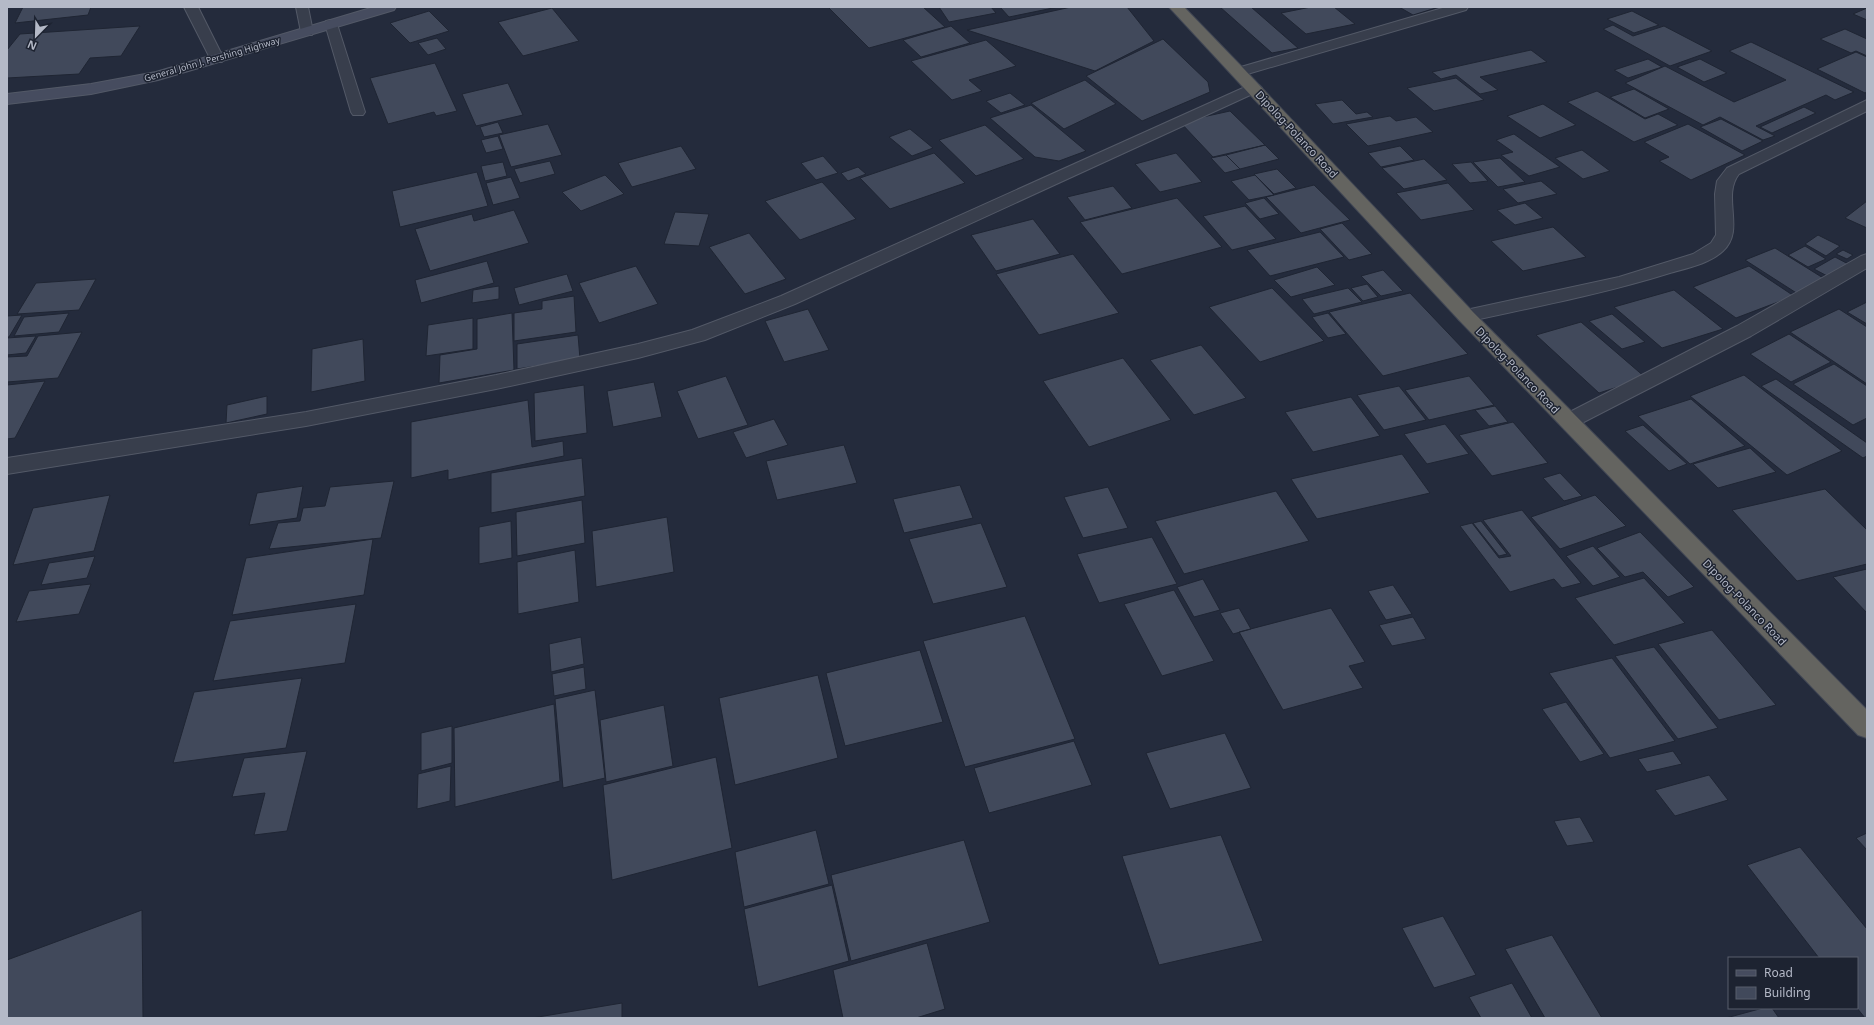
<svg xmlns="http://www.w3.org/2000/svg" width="1874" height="1025" viewBox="0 0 1874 1025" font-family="'Noto Sans',sans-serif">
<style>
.building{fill:#41495b;stroke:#1f2533}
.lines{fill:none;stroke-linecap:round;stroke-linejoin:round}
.service-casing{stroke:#535967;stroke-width:2}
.minor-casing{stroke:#535967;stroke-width:2}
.secondary-casing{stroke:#535967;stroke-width:2}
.trunk-casing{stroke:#404654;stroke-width:2}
.service{fill:#383e4c;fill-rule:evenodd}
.minor{fill:#383e4c;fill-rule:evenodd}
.secondary{fill:#464c5f;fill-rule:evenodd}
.trunk{fill:#646460;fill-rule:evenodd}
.labels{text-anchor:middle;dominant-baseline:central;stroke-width:3;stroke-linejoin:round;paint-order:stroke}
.far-street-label{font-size:9px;fill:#b4b9c7;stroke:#1d2331}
.street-label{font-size:11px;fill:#b4b9c7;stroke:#1d2331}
</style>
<rect width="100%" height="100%" fill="#242b3c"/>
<path class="building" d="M23,7H91L88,15L15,23Z
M828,7H923L945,27L869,48Z
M939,7H991L996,13L949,22Z
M1000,7H1058L1009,17Z
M1071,7H1127L1154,41L1095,71L967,30Z
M1220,7H1251L1298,48L1272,53Z
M1311,7H1334L1355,24L1306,34L1281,13Z
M1399,7H1439L1413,15Z
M552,8L579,41L523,56L498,22Z
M1867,8V20L1853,14Z
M429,11L449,31L410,43L390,23Z
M1632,11L1659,25L1634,33L1607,19Z
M1613,25L1633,36L1664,26L1712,51L1670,66L1603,29Z
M140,26L121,56L90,58L79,74L7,78V50L20,34Z
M951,26L970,43L921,57L903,40Z
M1845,29L1867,39V56L1856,51L1851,53L1820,39Z
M437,38L446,49L428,55L418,43Z
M1163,39L1208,82L1210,92L1142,121L1086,76Z
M986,40L1016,66L969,80L982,91L952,100L911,61Z
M1751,42L1854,92L1835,100L1826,95L1756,126L1775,136L1763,140L1720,117L1703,125L1625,83L1665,66L1734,102L1786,80L1729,51Z
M1531,50L1547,62L1480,77L1498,90L1480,94L1456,75L1441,79L1432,72Z
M1856,52L1867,57V92L1865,93L1817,69Z
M1648,59L1662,67L1628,78L1614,70Z
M1700,59L1727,73L1704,82L1677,67Z
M435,63L457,111L436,116L434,112L388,124L370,78Z
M1456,78L1484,100L1434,111L1407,88Z
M1085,80L1116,104L1064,129L1031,103Z
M508,83L523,115L476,126L462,94Z
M1634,89L1669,109L1645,118L1610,97Z
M1597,91L1645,119L1658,114L1678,125L1634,142L1567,102Z
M1010,93L1025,105L1001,113L986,101Z
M1342,100L1356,114L1367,112L1373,117L1333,124L1315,104Z
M1543,104L1576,125L1540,138L1507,116Z
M1031,105L1086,151L1059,161L1035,157L990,118Z
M1804,107L1816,113L1772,133L1760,127Z
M1230,111L1265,145L1213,157L1180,122Z
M1390,116L1396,121L1416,117L1433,132L1368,146L1346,124Z
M1721,119L1763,141L1742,151L1700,127Z
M498,122L503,133L484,137L480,127Z
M548,124L562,155L511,167L499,135Z
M1688,124L1745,155L1691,180L1659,161L1669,157L1644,142Z
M985,125L1024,159L976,176L939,140Z
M910,129L933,148L912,156L889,137Z
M1514,134L1560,167L1529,176L1501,155L1513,152L1496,140Z
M498,136L503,149L486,153L481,140Z
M1265,145L1279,159L1240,169L1226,155Z
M681,146L696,169L632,187L618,163Z
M1400,146L1414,160L1381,167L1368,153Z
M1582,150L1610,171L1583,179L1555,158Z
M934,153L965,183L890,209L860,178Z
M1176,153L1202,182L1160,192L1135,164Z
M1226,155L1240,169L1225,173L1211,158Z
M823,156L838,173L816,180L801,163Z
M1500,158L1525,182L1498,187L1473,162Z
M1424,159L1447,180L1404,189L1382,168Z
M550,161L555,174L520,183L514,169Z
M503,162L507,176L485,181L481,166Z
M1471,162L1488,181L1470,183L1452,164Z
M858,167L866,174L848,181L841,173Z
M1277,169L1296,188L1274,194L1254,174Z
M477,172L488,206L400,227L392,191Z
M605,175L624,194L581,211L562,192Z
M1255,175L1274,195L1249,200L1231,181Z
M511,177L520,198L493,205L486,183Z
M1541,181L1557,194L1518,203L1503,189Z
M822,182L856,219L800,240L765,201Z
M1448,183L1474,210L1421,220L1396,193Z
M1314,185L1350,220L1301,233L1266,197Z
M1113,186L1132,208L1085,220L1067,197Z
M1177,198L1222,247L1122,274L1080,222Z
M1264,198L1279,214L1260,219L1245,203Z
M1867,201V228L1845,218Z
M1525,203L1543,218L1515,225L1497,210Z
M1245,206L1276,239L1232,250L1203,216Z
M514,210L529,243L430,271L415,229L472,214L474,221Z
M675,212L709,214L699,246L664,244Z
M1033,219L1060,254L996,271L971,235Z
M1342,223L1372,254L1349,260L1320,229Z
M1553,227L1586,257L1523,271L1491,241Z
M1320,232L1344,257L1270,276L1247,250Z
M749,233L786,279L745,294L709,247Z
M1818,235L1840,246L1826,256L1805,244Z
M1805,246L1826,259L1808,267L1788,255Z
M1775,248L1828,281L1798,294L1745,260Z
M1843,250L1853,255L1847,259L1836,254Z
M1073,254L1119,313L1039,335L996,274Z
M1835,257L1852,266L1831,278L1814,269Z
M487,261L494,283L421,303L415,280Z
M636,266L658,304L599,323L579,283Z
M1749,266L1794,296L1736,318L1693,287Z
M1317,267L1335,285L1291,297L1274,280Z
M1383,270L1403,291L1381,296L1361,276Z
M567,274L573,291L519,305L514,288Z
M96,279L79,310L17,314L36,283Z
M1367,284L1378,297L1363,301L1351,288Z
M499,286V299L472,303L473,290Z
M1272,288L1324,341L1260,362L1209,307Z
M1348,288L1362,302L1314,314L1302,299Z
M1674,290L1723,329L1662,348L1614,307Z
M1410,293L1468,354L1383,376L1329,312Z
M574,296L576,332L514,341V313L542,309V301Z
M1867,302V324L1847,312Z
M808,309L829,350L784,362L765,321Z
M1839,309L1867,327V384L1790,332Z
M69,313L59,332L14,336L24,317Z
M512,313L514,370L439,383L440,355L477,349V319Z
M1328,313L1346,334L1328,338L1312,317Z
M1612,314L1645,342L1622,349L1589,321Z
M22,315L9,337H7V316Z
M473,318V349L426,356L428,325Z
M1581,322L1646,378L1599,393L1536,335Z
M82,332L58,378L7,382V357L27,356L38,336Z
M1789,334L1831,362L1791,382L1750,354Z
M578,335L580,359L517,369V344Z
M36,336L26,353L7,355V338Z
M363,339L365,381L311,392L312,349Z
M1201,345L1246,398L1194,415L1150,360Z
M1123,358L1171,420L1089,447L1043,381Z
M1834,364L1867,386V418L1853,425L1793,384Z
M1744,375L1842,451L1787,475L1690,396Z
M726,376L748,425L698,439L677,391Z
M1469,376L1494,405L1429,420L1405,390Z
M1776,379L1867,443V456L1863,458L1761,386Z
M45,381L15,438L7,439V385Z
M654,382L662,417L613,427L607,391Z
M584,385L587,433L535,441L534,393Z
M1399,386L1426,420L1384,430L1357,395Z
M267,396V414L226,423L227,405Z
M1351,397L1380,436L1313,452L1285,412Z
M1691,399L1745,446L1690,464L1638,416Z
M528,400L532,447L563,441L564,456L448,480V470L411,478V422Z
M1495,406L1508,422L1489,426L1475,410Z
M774,419L788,445L746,458L733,432Z
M1513,422L1548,463L1492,476L1459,435Z
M1445,424L1469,454L1427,464L1404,434Z
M1643,425L1687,464L1669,471L1625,431Z
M844,445L857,483L777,500L766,461Z
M1750,448L1776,472L1718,488L1693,464Z
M1402,454L1430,493L1317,519L1291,479Z
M582,458L585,496L491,513V473Z
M1560,473L1582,496L1564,501L1543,478Z
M394,481L381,538L269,549L278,523L300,521L303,508L325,506L330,487Z
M960,485L973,518L904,533L893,499Z
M303,486L297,518L249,525L257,493Z
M1108,487L1128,528L1083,538L1064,497Z
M1825,489L1867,530V564L1797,581L1732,510Z
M1276,491L1309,541L1184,574L1155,521Z
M110,495L94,551L13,565L33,508Z
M1595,495L1626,526L1560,549L1531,517Z
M582,500L585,543L517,556L516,512Z
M1522,510L1581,583L1562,588L1554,579L1510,592L1460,526L1472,523L1499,558L1511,556L1483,520Z
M667,517L674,572L596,587L592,531Z
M511,521L512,558L479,564V527Z
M1481,521L1507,554L1499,556L1473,523Z
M981,523L1007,587L933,604L909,539Z
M1640,532L1694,587L1668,597L1643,572L1625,577L1597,548Z
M1152,537L1177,584L1099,603L1077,554Z
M373,539L364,595L232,615L246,558Z
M1593,546L1620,577L1593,586L1566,556Z
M575,550L579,602L518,614L517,562Z
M95,556L87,578L41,585L49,563Z
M1867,569V613L1833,577Z
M1644,578L1685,623L1614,645L1575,598Z
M1203,579L1220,610L1194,617L1177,587Z
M91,584L79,614L16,622L29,591Z
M1393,585L1412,614L1386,620L1368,591Z
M1174,590L1214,661L1162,676L1124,604Z
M356,604L345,663L213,681L230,621Z
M1239,608L1251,629L1233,634L1220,613Z
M1331,608L1365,662L1349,666L1363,688L1283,710L1239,632Z
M1025,616L1075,739L965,767L923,641Z
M1413,617L1426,639L1392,646L1379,625Z
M1712,630L1776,705L1719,720L1658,644Z
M581,637L584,664L551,672L549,644Z
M1654,647L1718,728L1678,739L1615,656Z
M920,650L943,722L845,746L826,673Z
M1612,658L1675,741L1610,758L1549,673Z
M584,667L586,689L554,696L552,674Z
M818,675L838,758L735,785L719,698Z
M302,678L286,748L173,763L194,692Z
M595,690L605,778L563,788L555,699Z
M1566,702L1604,754L1580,762L1542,709Z
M554,704L560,781L455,807L454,728Z
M664,705L673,766L606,782L600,720Z
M452,726V763L421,771V733Z
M1225,733L1251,788L1170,809L1146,753Z
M1074,741L1092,785L989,813L974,768Z
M307,751L287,831L254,835L265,793L232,797L244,758Z
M1673,751L1682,764L1647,772L1638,759Z
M716,757L732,848L612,880L603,785Z
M451,766L450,801L417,809L418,774Z
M1709,775L1728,800L1675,816L1655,790Z
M1580,817L1594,842L1567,846L1554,821Z
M816,830L829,884L744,907L735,852Z
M1867,833V850L1856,838Z
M1221,835L1263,941L1159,965L1122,856Z
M964,840L990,922L851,961L831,875Z
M1800,847L1867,929V1018H1865L1857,1008V958H1819L1747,865Z
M832,885L849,961L758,987L744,909Z
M142,910L143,1018H7V960Z
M1443,916L1476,975L1434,988L1402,928Z
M1552,935L1602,1018H1545L1505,949Z
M927,943L945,1009L916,1018H843L833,970Z
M1512,983L1532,1018H1481L1469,997Z
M622,1003V1018H532Z
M1763,1008H1772L1779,1018H1726Z"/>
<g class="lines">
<defs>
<path id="service" d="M296,7H308L313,32L312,35H302L301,32Z
M331,20L336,21L337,24L365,112L363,115H353L351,112L325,24L326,21Z"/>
<path id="minor" d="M184,7H198L224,59L222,62H212Z
M1446,7H1468L1466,10L1244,75H1234L1232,72L1234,69Z
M1254,83L1259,85L1262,88L1259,91L795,304L705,340L638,358L496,389L306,426L7,474V458L306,412L496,375L638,344L692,330L781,296Z
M1867,100V111L1739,174C1721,197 1746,230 1723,251C1709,264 1687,268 1670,273C1603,294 1534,307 1466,322L1459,320L1457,316L1459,312L1466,310L1619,277L1693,254L1711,243L1716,235L1715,194L1717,181L1727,168Z
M1867,254V268L1751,336L1576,426L1569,428L1562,426L1559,421L1562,416L1737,326L1861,256Z"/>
<path id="secondary" d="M374,7H396L394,10L158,80L91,94L7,104V94L91,84L156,72Z"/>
<path id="trunk" d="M1169,7H1184L1244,69L1473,312L1867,710V738L1858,735L1459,320Z"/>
</defs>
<use href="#service" class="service-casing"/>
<use href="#minor" class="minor-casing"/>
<use href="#secondary" class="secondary-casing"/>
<use href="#trunk" class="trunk-casing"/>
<use href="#service" class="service"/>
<use href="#minor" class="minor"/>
<use href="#secondary" class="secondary"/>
<use href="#trunk" class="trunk"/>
</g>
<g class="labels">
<g class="far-street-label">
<text transform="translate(212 59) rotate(-16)">General John J. Pershing Highway</text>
</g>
<g class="street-label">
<text transform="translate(1297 134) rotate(47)">Dipolog-Polanco Road</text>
<text transform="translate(1518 370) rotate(46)">Dipolog-Polanco Road</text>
<text transform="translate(1745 602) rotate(46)">Dipolog-Polanco Road</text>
</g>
</g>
<rect width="1874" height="1025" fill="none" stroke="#b4b9c7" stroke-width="16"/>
<rect x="1728" y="957" width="130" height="52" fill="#1d2331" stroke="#595f6d"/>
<rect x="1736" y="970" width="20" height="6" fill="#464c5f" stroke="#595f6d"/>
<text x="1764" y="977" font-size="12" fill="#b4b9c7">Road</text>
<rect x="1736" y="987" width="20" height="12" fill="#41495b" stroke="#595f6d"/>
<text x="1764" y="997" font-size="12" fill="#b4b9c7">Building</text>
<g transform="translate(36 36) rotate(203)" stroke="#1d2331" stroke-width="3" paint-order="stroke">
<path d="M0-3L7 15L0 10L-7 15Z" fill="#b4b9c7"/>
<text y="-6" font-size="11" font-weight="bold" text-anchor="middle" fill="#b4b9c7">N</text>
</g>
</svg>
